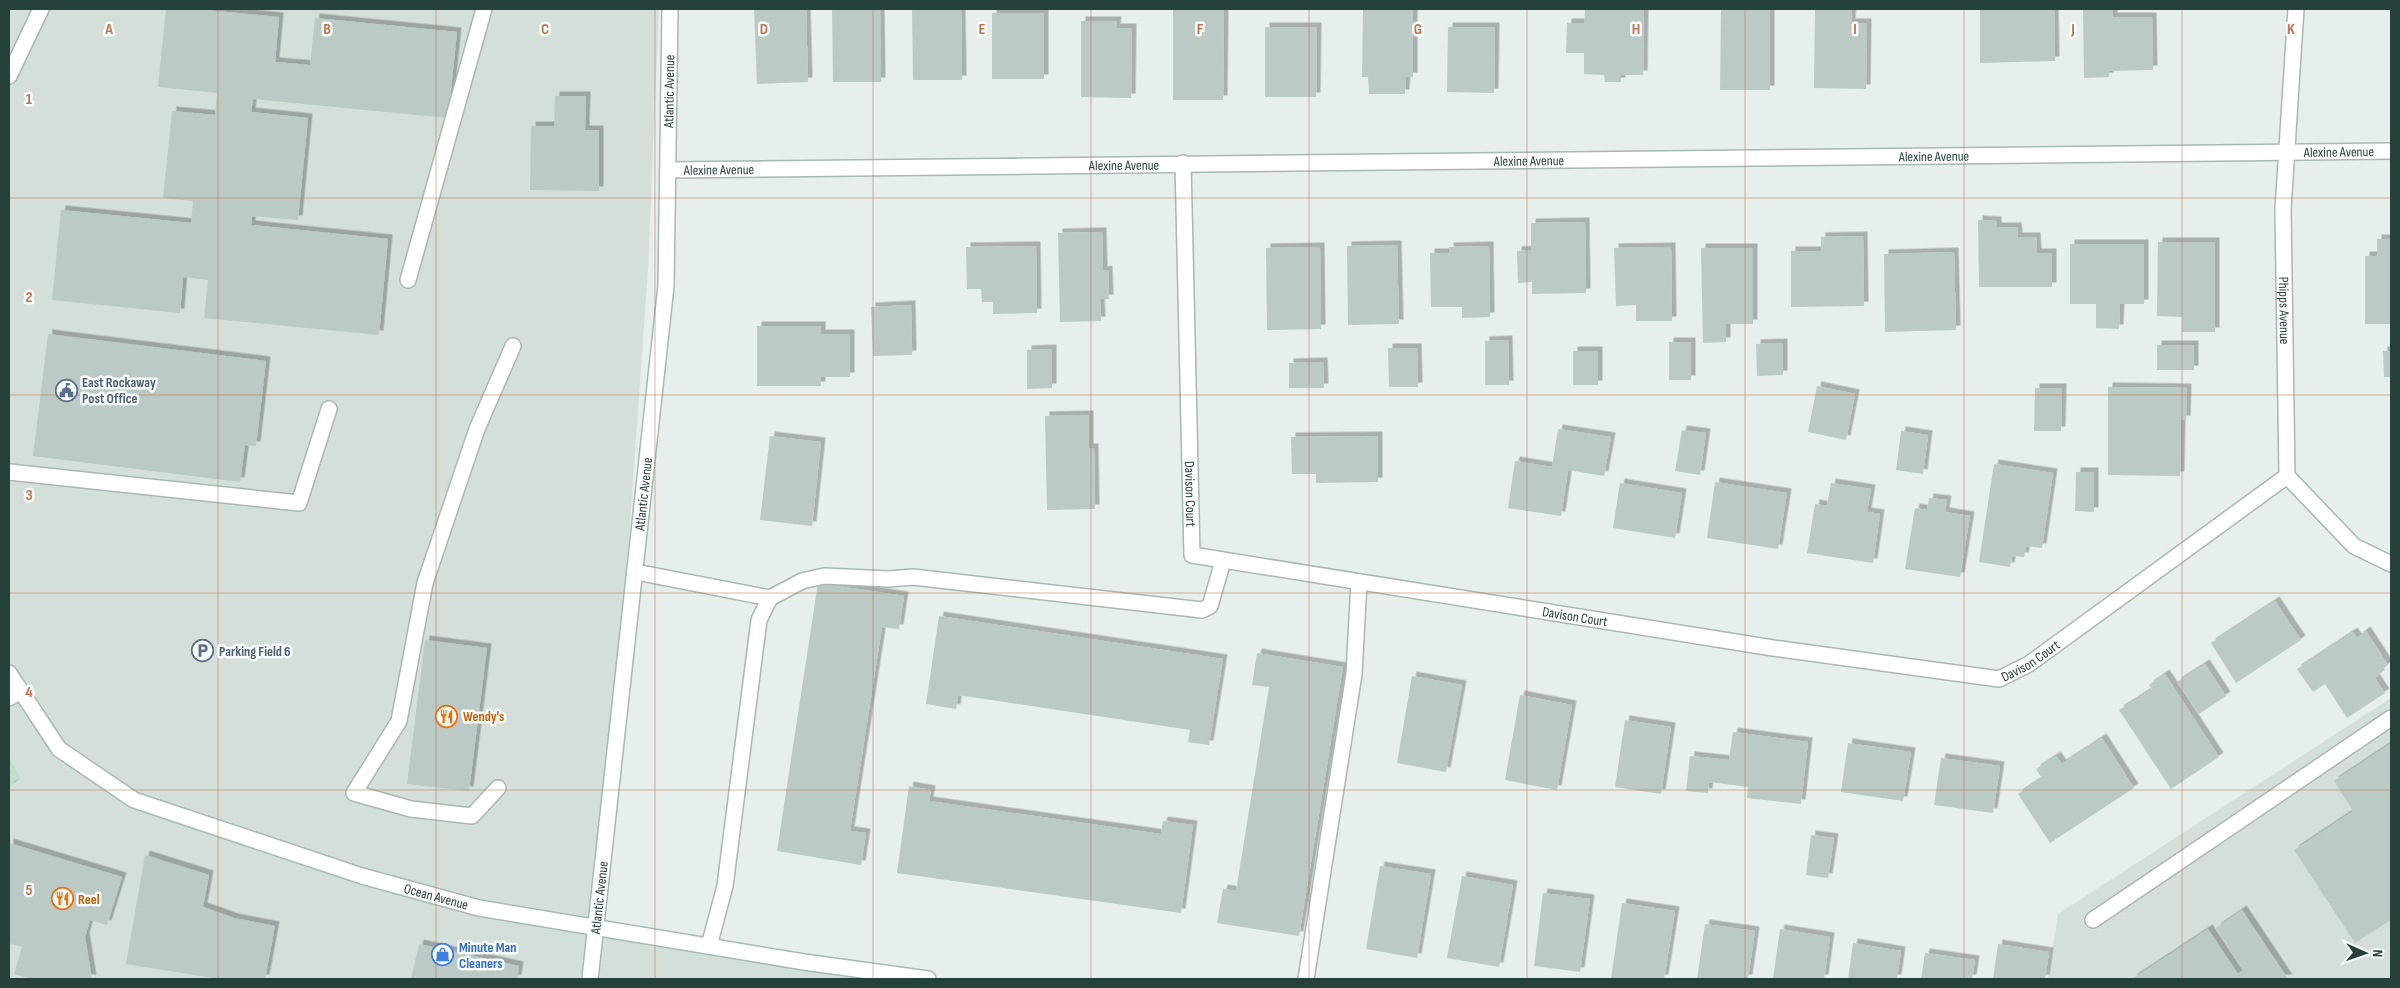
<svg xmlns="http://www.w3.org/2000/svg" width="2400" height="988" viewBox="0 0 2400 988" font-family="'Sofia Sans Condensed',sans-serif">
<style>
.built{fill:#d4dfda}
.park{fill:url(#park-crowns)}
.building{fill:#bbcac4;filter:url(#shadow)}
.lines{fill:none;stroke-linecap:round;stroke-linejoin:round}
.lane-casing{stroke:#a8b8b2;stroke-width:18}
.street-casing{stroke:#a8b8b2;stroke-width:18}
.secondary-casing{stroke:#a4bbb3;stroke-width:18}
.lane{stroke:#fff;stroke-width:15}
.street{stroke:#fff;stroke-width:15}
.secondary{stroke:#fff;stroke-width:15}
.grid{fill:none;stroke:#c07456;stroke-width:1;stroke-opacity:0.55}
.labels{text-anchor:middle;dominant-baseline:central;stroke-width:5;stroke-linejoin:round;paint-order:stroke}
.street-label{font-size:14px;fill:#24423a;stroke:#f7fbf9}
.service-label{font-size:14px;font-weight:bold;fill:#4e5e75;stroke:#f7fbf9;text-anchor:start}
.food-label{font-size:14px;font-weight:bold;fill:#c56008;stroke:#f7fbf9;text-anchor:start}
.shop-label{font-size:14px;font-weight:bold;fill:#366cbe;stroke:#f7fbf9;text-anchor:start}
.grid-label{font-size:16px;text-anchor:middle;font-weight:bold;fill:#c07456;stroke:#f7fbf9;stroke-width:5;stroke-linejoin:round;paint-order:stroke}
</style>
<defs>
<pattern id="park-crowns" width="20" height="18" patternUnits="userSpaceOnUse" patternTransform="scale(1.25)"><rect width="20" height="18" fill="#bfe0c8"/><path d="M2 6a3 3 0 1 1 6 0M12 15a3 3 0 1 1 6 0" fill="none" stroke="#a4c1ad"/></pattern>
<filter id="shadow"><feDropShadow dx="4.5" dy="-4.5" stdDeviation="0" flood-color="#0004"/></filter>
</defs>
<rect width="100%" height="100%" fill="#e6efeb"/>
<path class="built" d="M9,9H659L648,269L601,936L933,979H9V788L21,778L9,757Z
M2391,698V979H2048L2058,914Z"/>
<path class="park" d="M9,757L21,778L9,788Z"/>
<path class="building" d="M166,9H194L279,17L275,62L310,65L315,18L457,32L448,118L253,99L251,112L308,118L298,220L252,216L251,225L388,239L379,335L204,318L208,280L183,277L180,313L52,300L61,210L191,223L193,201L163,198L172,111L215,115L217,93L158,87Z
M754,9H806L808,82L757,84Z
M832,9H880L881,82H833Z
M912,9H961L962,80H913Z
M1173,9H1224L1223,100H1173Z
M1363,9H1413V77H1406L1405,94H1369L1368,77H1362Z
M1585,9H1644L1643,75H1621V82H1605L1604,75L1584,74V53H1566L1567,23H1584Z
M1721,9H1770V90H1720Z
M1815,9H1852L1851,23H1867L1866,89L1814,88Z
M1980,9H2054L2055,61L1980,63Z
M2083,9H2113V17H2152L2153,70L2109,71V77L2084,78Z
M992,13H1044V79H992Z
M1081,21H1117L1116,28H1132L1131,98L1081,97Z
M1265,27H1317L1316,97H1265Z
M1448,27H1495L1494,93L1447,92Z
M555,96H586L585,130H599V191L530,190L531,126H554Z
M1978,220L1997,221V227H2017L2018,237H2036L2037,253H2052V287H1979Z
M1585,222L1586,293L1532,294V282L1518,283L1517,251L1531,250V223Z
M1102,232L1103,271L1108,270L1109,299H1100L1101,321L1060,322L1058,233Z
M1863,236L1864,306L1791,307V251H1821V237Z
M2377,239H2391V324H2365V256H2377Z
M2158,242H2215V332H2182V317L2157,316Z
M2070,244H2144V304H2120L2119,329L2096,328V304H2070Z
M1397,245L1399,324L1348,325L1347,246Z
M1036,246L1037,313L993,314V302H982L981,289H967L966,247Z
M1489,246L1490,317L1462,318V307H1431L1430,253H1450L1449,247Z
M1320,247L1321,329L1267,330L1266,248Z
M1671,247L1672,321H1636V305L1616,306L1614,248Z
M1701,248H1753V324H1726V342L1703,343Z
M1954,252L1956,330L1885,332L1884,254Z
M911,305L912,355L873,356L871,307Z
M757,326H821V334H850V377H821V386H757Z
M48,334L266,361L256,446L245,445L240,482L33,456Z
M1508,340L1509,385H1485V341Z
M1669,342H1691V380H1669Z
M1783,343V375L1757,376L1756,344Z
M2157,345H2194V370H2157Z
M1388,348H1417L1418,387H1389Z
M1052,349V388L1027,389V350Z
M1573,351H1598V385H1573Z
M2383,351H2391V377H2384Z
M1323,362L1324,388H1289V363Z
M1817,386L1855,394L1846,440L1808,432Z
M2108,387L2187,388L2186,420H2181L2180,476L2108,475Z
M2035,388H2062L2061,431H2034Z
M1089,415V448H1094L1095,509L1047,510L1045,416Z
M1558,429L1611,437L1604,476L1568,470L1561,516L1508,508L1515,461L1552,467Z
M1682,430L1706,433L1700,475L1675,471Z
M1901,431L1928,435L1923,474L1896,470Z
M770,436L821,442L812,526L760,520Z
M1378,436V482L1316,483V474H1292L1291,437Z
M1994,464L2053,473L2042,548L2026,546L2024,557L2012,556L2010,567L1979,562Z
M2076,472H2094V512L2075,511Z
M1715,482L1787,493L1778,549L1707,538Z
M1620,483L1682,493L1675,538L1613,528Z
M1831,483L1871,489L1867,512L1880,514L1873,563L1807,553L1815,504L1827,506Z
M1929,498L1947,500L1945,512L1970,516L1960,577L1905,569L1915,508L1927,510Z
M818,583L904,596L899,629L882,627L850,831L866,833L861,865L777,851Z
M2275,601L2301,640L2236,683L2211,643Z
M939,616L1223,659L1209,745L1188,742L1190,730L958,695L956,709L926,704Z
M2366,631L2388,665L2379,672L2380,674L2375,678L2385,693L2347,718L2325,684L2313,692L2297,669L2353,632L2357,638Z
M425,640L487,648L469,791L407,784Z
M1257,653L1343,667L1299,936L1217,923L1223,889L1236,891L1269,687L1252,685Z
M2205,664L2226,696L2199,714L2177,682Z
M2165,674L2219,757L2171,789L2119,710L2152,689L2149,685Z
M1412,676L1462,685L1446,772L1397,763Z
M1520,695L1572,705L1557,790L1505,780Z
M1625,720L1671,727L1661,794L1615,787Z
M1733,732L1808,742L1801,804L1747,798L1748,787L1709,782L1708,793L1686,791L1690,756L1729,760Z
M2102,738L2134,788L2050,843L2018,794L2042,778L2036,769L2056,756L2062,764Z
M1848,743L1911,752L1903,801L1841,792Z
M2391,743V920L2355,943L2294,850L2353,811L2334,781Z
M1941,758L2000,766L1993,813L1934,805Z
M909,786L931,790L929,801L1161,834L1163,821L1193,825L1181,913L897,873Z
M1811,835L1834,838L1828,878L1806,875Z
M9,843L122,877L107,925L90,920L85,937L92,979H31L14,974L22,947L9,943Z
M145,855L209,875L203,907L234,918L275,926L265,979H219L126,964Z
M1380,866L1431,874L1417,958L1366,949Z
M1462,876L1513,885L1499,967L1447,958Z
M1543,893L1590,899L1580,972L1534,966Z
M1622,903L1675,911L1664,979H1611Z
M2242,910L2288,979H2132L2208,929L2238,974L2243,970L2216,928Z
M1705,924L1755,931L1748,979H1697Z
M1780,929L1830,937L1824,979H1773Z
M1853,943L1901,951L1897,979H1848Z
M419,944L519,966L517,979H411Z
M1998,944L2049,952L2045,979H1993Z
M1925,953L1975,960L1972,979H1921Z"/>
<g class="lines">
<defs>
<path id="lane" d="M408,280L484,9
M9,472L299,503L329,409
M636,572L770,598
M9,698L21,691
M498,788L472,816L411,809L354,793L399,721L425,583L477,429L513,346
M2093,920L2391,718
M709,946L725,886L759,620L770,598L802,581L824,576L889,579L913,577L1202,610L1210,606L1223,561
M1306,979L1354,674L1359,582"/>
<g id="street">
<path id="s1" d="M2296,9L2283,209L2287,476L2354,546L2391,564"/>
<path id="s2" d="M1183,163L1192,555L1773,648L1999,679L2029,664L2287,476"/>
<path id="s3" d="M668,170L2391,151"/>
</g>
<g id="secondary">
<path d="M9,76L41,9"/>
<path id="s4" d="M9,673L59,749L134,800L362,876L479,908L804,962L928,979"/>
<path id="s5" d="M590,979L666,286L670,9"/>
</g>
</defs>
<use href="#lane" class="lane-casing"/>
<use href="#street" class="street-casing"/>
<use href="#secondary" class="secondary-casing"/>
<use href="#lane" class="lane"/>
<use href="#street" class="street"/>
<use href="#secondary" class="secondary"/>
</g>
<path class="grid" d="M218,9V979M436,9V979M655,9V979M873,9V979M1091,9V979M1309,9V979M1527,9V979M1745,9V979M1964,9V979M2182,9V979M9,198H2391M9,395H2391M9,593H2391M9,790H2391"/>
<defs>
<symbol id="civic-ring" viewBox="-11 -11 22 22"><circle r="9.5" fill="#f7fbf9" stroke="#5c6f8a" stroke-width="1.5"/><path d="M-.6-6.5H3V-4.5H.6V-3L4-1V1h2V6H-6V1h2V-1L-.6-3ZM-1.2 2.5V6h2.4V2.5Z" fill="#5c6f8a"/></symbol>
<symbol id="parking-ring" viewBox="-11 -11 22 22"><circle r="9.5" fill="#f7fbf9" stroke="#5c6f8a" stroke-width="1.5"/><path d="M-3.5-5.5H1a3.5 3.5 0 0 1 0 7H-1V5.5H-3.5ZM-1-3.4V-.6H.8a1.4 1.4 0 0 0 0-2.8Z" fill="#5c6f8a"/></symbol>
<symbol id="restaurant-ring" viewBox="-11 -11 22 22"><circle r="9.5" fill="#f7fbf9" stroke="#e8710a" stroke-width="1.5"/><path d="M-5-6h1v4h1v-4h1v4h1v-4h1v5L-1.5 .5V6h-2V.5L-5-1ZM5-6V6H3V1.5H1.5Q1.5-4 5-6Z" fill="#e8710a"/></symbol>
<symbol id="shop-ring" viewBox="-11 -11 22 22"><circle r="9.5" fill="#f7fbf9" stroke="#3f7fe0" stroke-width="1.5"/><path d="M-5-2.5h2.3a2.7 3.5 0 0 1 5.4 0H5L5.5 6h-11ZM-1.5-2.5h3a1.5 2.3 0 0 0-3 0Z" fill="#3f7fe0"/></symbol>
</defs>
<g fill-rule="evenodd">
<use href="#civic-ring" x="54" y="378" width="25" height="25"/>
<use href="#parking-ring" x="190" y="638" width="25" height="25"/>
<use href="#restaurant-ring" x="434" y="704" width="25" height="25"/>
<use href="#restaurant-ring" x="50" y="886" width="25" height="25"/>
<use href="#shop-ring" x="430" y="942" width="25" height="25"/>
</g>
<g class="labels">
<g class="street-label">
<text stroke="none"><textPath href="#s5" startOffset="892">Atlantic Avenue</textPath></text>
<text stroke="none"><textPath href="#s3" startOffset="1671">Alexine Avenue</textPath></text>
<text stroke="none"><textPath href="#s3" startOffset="1266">Alexine Avenue</textPath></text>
<text stroke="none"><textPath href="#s3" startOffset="861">Alexine Avenue</textPath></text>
<text stroke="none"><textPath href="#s3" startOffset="456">Alexine Avenue</textPath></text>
<text stroke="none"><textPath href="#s3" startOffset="51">Alexine Avenue</textPath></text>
<text stroke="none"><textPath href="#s1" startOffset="302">Phipps Avenue</textPath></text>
<text stroke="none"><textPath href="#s2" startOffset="331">Davison Court</textPath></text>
<text stroke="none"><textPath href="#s5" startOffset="488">Atlantic Avenue</textPath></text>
<text stroke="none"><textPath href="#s2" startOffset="780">Davison Court</textPath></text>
<text stroke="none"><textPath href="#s2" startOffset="1245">Davison Court</textPath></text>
<text stroke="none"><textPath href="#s4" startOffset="499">Ocean Avenue</textPath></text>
<text stroke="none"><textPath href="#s5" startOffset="82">Atlantic Avenue</textPath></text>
</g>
<g class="service-label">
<text x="82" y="382">East Rockaway<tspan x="82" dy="16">Post Office</tspan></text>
<text x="219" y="651">Parking Field 6</text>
</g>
<g class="food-label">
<text x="463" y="716">Wendy's</text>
<text x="78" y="899">Reel</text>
</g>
<g class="shop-label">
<text x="459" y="947">Minute Man<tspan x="459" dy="16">Cleaners</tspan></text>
</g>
</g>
<g class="grid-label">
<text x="109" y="34">A</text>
<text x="327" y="34">B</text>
<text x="545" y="34">C</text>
<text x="764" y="34">D</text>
<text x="982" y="34">E</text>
<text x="1200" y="34">F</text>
<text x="1418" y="34">G</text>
<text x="1636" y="34">H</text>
<text x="1855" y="34">I</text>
<text x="2073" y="34">J</text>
<text x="2291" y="34">K</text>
<text x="29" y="104">1</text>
<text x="29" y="302">2</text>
<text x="29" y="500">3</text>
<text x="29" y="697">4</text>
<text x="29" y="895">5</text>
</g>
<rect width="2400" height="988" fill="none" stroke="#24423a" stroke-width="20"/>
<g transform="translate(2365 953) rotate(92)" stroke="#f7fbf9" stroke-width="4" paint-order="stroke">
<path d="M0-4L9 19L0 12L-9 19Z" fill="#24423a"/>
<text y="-8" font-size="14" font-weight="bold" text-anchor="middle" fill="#24423a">N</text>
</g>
</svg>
